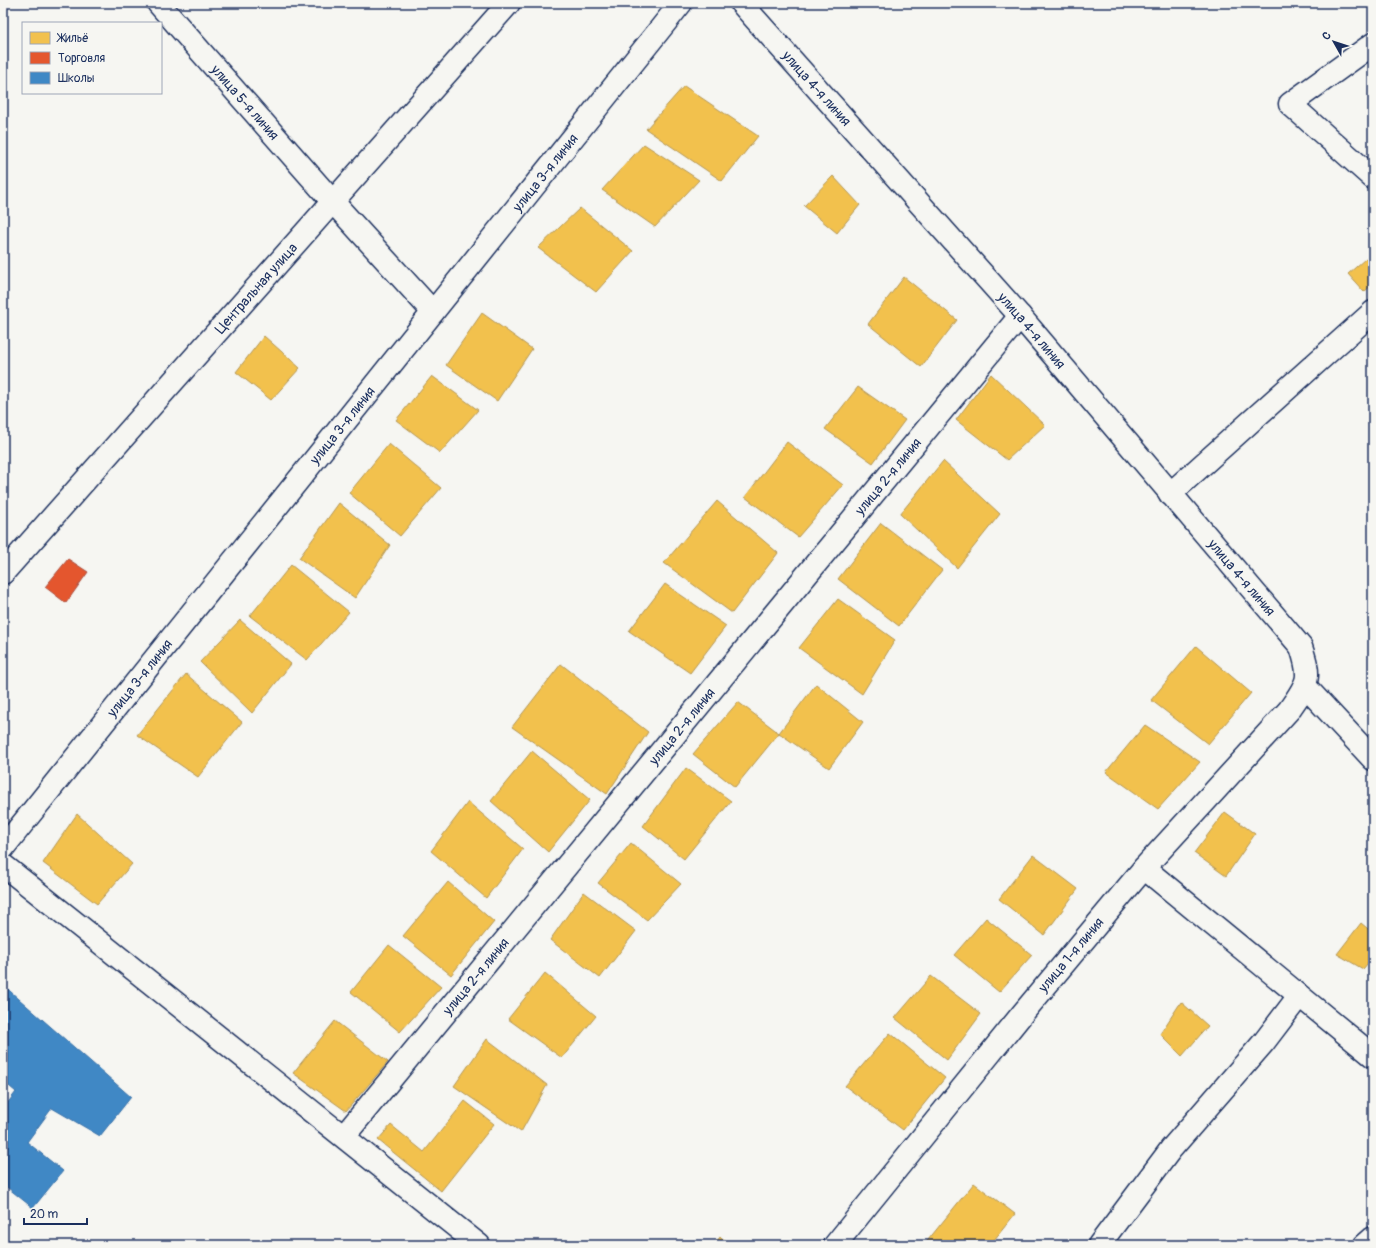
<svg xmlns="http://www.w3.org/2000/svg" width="1376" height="1248" viewBox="0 0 1376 1248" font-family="Pangolin,sans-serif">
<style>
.homes{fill:#f2c14e;stroke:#b29553}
.shops{fill:#e4572e;stroke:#a84b3c}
.schools{fill:#3f88c5;stroke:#346da6}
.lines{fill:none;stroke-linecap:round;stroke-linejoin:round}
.minor-casing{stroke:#1b2f5e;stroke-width:25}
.minor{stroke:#f6f6f2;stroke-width:22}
.labels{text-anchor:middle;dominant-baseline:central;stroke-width:4;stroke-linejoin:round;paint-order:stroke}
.street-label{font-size:14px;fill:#1b2f5e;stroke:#f6f6f2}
</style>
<rect width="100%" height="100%" fill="#f6f6f2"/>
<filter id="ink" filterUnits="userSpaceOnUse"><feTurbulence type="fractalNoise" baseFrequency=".025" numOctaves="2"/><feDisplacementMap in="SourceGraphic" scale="8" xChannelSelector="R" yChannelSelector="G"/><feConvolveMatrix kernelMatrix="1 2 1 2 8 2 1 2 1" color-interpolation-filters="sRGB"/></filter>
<g filter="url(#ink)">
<path class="homes" d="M684,86L758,136L722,181L646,129Z
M644,144L699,180L655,227L602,190Z
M833,176L860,205L837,233L804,206Z
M580,208L633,251L596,292L538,248Z
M1373,252V284L1364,292L1348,274Z
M904,277L957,320L921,367L868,324Z
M482,313L532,349L497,401L446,365Z
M264,336L300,368L271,400L236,372Z
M991,374L1045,425L1007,460L956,420Z
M432,376L478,410L440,453L396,420Z
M858,387L905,420L873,463L825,429Z
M787,442L843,485L798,537L745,497Z
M389,444L441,488L400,536L349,493Z
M943,461L1000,514L957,568L900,514Z
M717,501L778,553L732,613L664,563Z
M339,503L390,545L355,598L299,558Z
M881,523L942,570L899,626L838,579Z
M291,565L349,612L307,660L250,616Z
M665,584L726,626L690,673L629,631Z
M838,599L895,640L862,694L799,648Z
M240,620L291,664L252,713L200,662Z
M1196,646L1251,693L1208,744L1151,700Z
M561,664L648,732L607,794L512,727Z
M186,674L242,722L198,777L137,735Z
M816,684L863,722L829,768L779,733Z
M738,702L779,733L735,787L693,754Z
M1145,725L1200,762L1158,809L1106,772Z
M532,751L590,800L548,852L491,801Z
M686,768L731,801L684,859L643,826Z
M468,802L523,849L486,898L431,851Z
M1225,812L1255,834L1226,876L1194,853Z
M77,814L132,864L97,904L43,863Z
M631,843L681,884L647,920L598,883Z
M1033,855L1078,889L1044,935L999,899Z
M448,882L494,922L451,975L403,936Z
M584,892L636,931L600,978L550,940Z
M986,918L1032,955L999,992L954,955Z
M1361,923L1373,933V957L1363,969L1337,954Z
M389,945L441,987L400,1032L351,992Z
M545,973L596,1016L562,1058L508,1019Z
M931,976L981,1014L947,1060L895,1018Z
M1181,1002L1208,1026L1182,1056L1160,1034Z
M335,1021L388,1062L346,1111L293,1073Z
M890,1033L945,1078L903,1130L845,1086Z
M487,1039L547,1085L521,1132L454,1086Z
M465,1101L494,1124L441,1191L378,1140L391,1125L424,1152Z
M974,1183L1015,1214L990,1245H924Z
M720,1237L730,1245H714Z"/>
<path class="shops" d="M68,559L88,572L66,603L45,587Z"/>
<path class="schools" d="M3,985L131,1097L100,1136L52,1108L27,1142L63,1171L33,1208L3,1184V1109L16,1092L3,1081Z"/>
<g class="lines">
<defs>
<g id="minor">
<path id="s1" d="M158,3L333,202L433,312"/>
<path id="s2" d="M741,3L1020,316L1301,647C1312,680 1308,682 1289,710L1144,868L1023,1013L835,1245"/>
<path d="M1373,44L1290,104L1373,178"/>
<path d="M1170,494L1373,312"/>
<path id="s3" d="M3,573L509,3"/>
<path d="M1305,686L1373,759"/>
<path id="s4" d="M3,848L681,3"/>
<path d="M3,865L479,1245"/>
<path d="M1144,868L1373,1056"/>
<path id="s5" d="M344,1136L1020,316"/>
<path d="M1099,1245L1171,1149L1264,1042L1299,996"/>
<path d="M1365,1245L1373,1238"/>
</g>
</defs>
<use href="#minor" class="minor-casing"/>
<use href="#minor" class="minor"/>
</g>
</g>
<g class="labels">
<g class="street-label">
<text stroke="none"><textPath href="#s2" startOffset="114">улица 4-я линия</textPath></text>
<text stroke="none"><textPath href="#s1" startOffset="132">улица 5-я линия</textPath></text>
<text stroke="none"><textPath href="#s4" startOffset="866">улица 3-я линия</textPath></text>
<text stroke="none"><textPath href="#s3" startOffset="381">Центральная улица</textPath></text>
<text stroke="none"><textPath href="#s2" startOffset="438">улица 4-я линия</textPath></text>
<text stroke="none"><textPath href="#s4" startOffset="542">улица 3-я линия</textPath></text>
<text stroke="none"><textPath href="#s5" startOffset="855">улица 2-я линия</textPath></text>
<text stroke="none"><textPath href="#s2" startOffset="762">улица 4-я линия</textPath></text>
<text stroke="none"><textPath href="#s4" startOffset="218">улица 3-я линия</textPath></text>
<text stroke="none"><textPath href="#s5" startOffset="531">улица 2-я линия</textPath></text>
<text transform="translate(1071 955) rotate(-50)">улица 1-я линия</text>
<text stroke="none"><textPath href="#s5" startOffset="207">улица 2-я линия</textPath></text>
</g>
</g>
<rect width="1376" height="1248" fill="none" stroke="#f6f6f2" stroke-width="16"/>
<rect x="8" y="8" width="1360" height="1232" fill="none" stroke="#1b2f5e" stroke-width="1.5" filter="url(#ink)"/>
<rect x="22" y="22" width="140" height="72" fill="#f6f6f2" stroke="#9ea6b7"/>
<rect x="30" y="32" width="20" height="12" fill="#f2c14e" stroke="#9ea6b7"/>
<text x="58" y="42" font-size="12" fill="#1b2f5e">Жильё</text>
<rect x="30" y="52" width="20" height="12" fill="#e4572e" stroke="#9ea6b7"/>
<text x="58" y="62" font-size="12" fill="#1b2f5e">Торговля</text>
<rect x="30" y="72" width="20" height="12" fill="#3f88c5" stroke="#9ea6b7"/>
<text x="58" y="82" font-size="12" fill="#1b2f5e">Школы</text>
<g transform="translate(1334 42) rotate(309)" stroke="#f6f6f2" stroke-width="3" paint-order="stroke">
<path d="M0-3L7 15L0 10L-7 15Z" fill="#1b2f5e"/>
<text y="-6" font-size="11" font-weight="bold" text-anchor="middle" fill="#1b2f5e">С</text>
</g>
<path d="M24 1218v6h63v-6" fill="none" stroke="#1b2f5e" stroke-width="2"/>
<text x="30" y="1218" font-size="12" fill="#1b2f5e" stroke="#f6f6f2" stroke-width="3" paint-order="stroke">20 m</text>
</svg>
